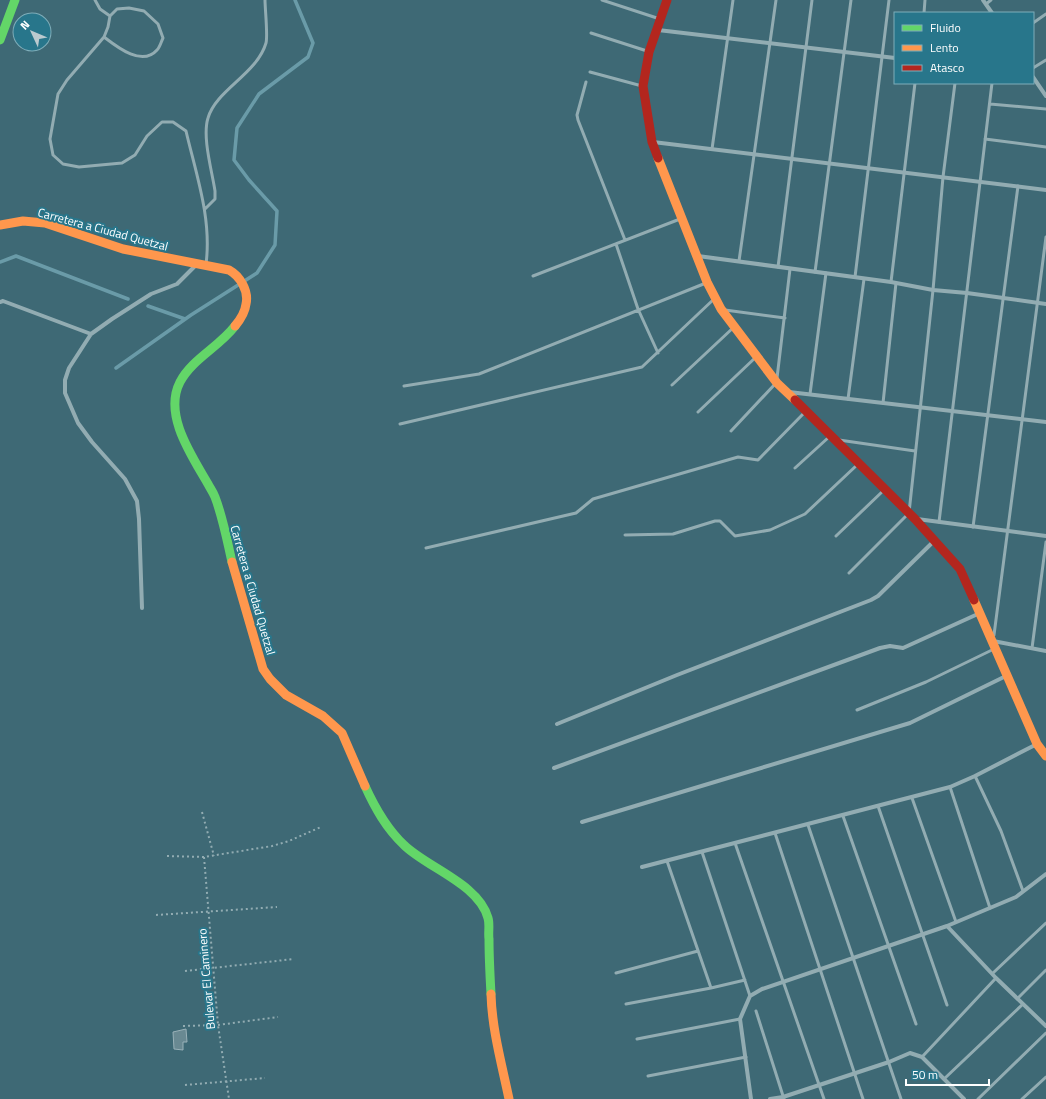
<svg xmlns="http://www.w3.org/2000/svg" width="1046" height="1099" viewBox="0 0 1046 1099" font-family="'Titillium Web',sans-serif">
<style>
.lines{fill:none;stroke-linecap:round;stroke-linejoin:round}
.stream{stroke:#6a9ba8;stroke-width:3.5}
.building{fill:#698992;stroke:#99b1b8}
.path{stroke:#92acb2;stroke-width:2;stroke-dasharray:2 3;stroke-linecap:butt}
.lane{stroke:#92acb2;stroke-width:3}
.street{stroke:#92acb2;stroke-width:4}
.fast{stroke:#63d668;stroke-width:9}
.slow{stroke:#ff974d;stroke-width:9}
.jam{stroke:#b3261e;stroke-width:9}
.labels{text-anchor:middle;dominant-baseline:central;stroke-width:4;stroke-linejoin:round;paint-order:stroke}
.street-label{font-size:12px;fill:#fff;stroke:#28768b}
</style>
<rect width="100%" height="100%" fill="#3e6975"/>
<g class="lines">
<path class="stream" d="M0,262L16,256L128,299
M148,306L185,319
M116,368L191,315L257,273L275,245L277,211L249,180L234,160L237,128L259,94L308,57L313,43L295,0"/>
</g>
<path class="building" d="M186,1029L187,1042H183V1050L174,1049L173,1032Z"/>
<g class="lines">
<path class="path" d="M202,812L214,856
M167,856L204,857L272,846L289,841L321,827
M204,857L218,1025L229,1099
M156,915L277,907
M185,971L294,959
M183,1026L218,1025L278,1017
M185,1085L265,1078"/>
<path class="lane" d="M95,0L100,9L110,16
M602,0L660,19
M986,4L991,0
M924,13L925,0
M1033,23L1046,14
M591,33L647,51
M104,37C117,47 142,67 157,50C160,47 161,42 163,38L158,24L144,11L129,8L117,9L110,16L108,27L104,37L67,80L58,94L50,139L53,155L63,164L79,167L122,163L135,155L147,136L162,122H173L186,131C196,174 212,219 206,264
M1033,68L1046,60
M590,72L642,86
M586,82L577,115L578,120L625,240
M990,104L1046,109
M985,139L1046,147
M712,149L733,0
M205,209L215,199V191C212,171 202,137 208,118C216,90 257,74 266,43C268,36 265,9 265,0
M616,244L638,309L658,353
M739,261L776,0
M778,267L812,0
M815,272L851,0
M533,276L680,219
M855,277L889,0
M891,282L915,83
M725,310L785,318
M777,378L790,269
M672,385L734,327
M404,386L479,374L706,283
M810,394L826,273
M848,399L864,279
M883,403L896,283
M698,412L756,357
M400,424L642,367L714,299
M731,431L776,383
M839,440L915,451
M795,468L829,437
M939,522L992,83
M973,527L1018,186
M625,535L673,534L715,521H720L735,536L770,530L805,514L857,465
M836,536L884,490
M426,548L576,513L593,499L738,457L758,460L805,412
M849,573L909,513L933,290L943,177L955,83
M994,635L1046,237
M1032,648L1046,542
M857,710L926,682L994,649
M975,776L1001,831L1023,891
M950,787L990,908
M912,798L956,922
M878,806L947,1005
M843,816L916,1024
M808,825L901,1099
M775,833L863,1099
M735,843L824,1099
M702,852L750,996
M667,861L711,988
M616,973L698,951
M993,973L1046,923
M1018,998L1046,970
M626,1004L711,988L745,980
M756,1011L784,1099
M637,1039L740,1019
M922,1057L996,978
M648,1076L746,1057
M944,1079L1023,1004
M978,1099L1046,1033
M1022,1099L1046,1077"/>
<path class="street" d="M983,0L992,13
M658,30L895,58
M1033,77L1046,96
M653,142L1046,190
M698,256L891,282L933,290L967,293L1046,304
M0,302L3,301L91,334
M789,392L1046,422
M917,519L1046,536
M142,608L139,519L137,501L125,479L92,442L78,423L65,393V380L69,368L91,334L112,319L151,294L177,284L196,265
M993,641L1046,651
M557,724L677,675L871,600L878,596L934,541
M554,768L880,648L890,646L903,648L980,613
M582,822L910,723L1008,675
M642,867L950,787L975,776L1037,744
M947,926L996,978L1046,1026
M751,1099L740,1019L750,996L762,989L947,926L1016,897L1046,874
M770,1099L783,1097L889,1062L910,1053L922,1057L964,1099"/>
<path class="fast" d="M0,40L15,0
M232,562C227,540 223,518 215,497C213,492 210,488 208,484C192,456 163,415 180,382C192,359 219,347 235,326
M365,786C375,808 386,828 404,845C426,867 479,884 488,918C490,924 488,933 489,939C489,958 490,976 491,994"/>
<path class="slow" d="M658,158L707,282L721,309L777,383L795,400
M0,225L23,221L45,223L123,249L229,270C240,276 249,291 246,304C245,313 240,320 235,326
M232,562L263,669L270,679L286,695L323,716L342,733L365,786
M974,600L1037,744L1046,756
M491,994C492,1030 502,1065 509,1099"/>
<path class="jam" d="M658,158L652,142L643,86L649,52L667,0
M795,400L915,519L960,569L974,600"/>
</g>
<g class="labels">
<g class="street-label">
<text transform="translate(103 229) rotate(15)">Carretera a Ciudad Quetzal</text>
<text transform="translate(253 590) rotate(74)">Carretera a Ciudad Quetzal</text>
<text transform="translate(206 979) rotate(-95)">Bulevar El Caminero</text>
</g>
</g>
<rect x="894" y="12" width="140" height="72" fill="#28768b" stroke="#7eadb9"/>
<rect x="902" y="25" width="20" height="6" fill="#63d668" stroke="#7eadb9"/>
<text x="930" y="32" font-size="12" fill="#ffffff">Fluido</text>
<rect x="902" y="45" width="20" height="6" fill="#ff974d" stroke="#7eadb9"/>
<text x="930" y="52" font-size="12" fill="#ffffff">Lento</text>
<rect x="902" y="65" width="20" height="6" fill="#b3261e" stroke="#7eadb9"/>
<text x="930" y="72" font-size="12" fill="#ffffff">Atasco</text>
<g transform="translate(32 32) rotate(314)"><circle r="19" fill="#28768b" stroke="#7eadb9"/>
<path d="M0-3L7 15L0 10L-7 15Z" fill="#bbcacf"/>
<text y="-6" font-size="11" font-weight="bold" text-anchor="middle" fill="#ffffff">N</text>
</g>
<path d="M906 1079v6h83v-6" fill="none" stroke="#ffffff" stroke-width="2"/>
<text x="912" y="1079" font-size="12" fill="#ffffff" stroke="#28768b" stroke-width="3" paint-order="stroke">50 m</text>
</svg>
